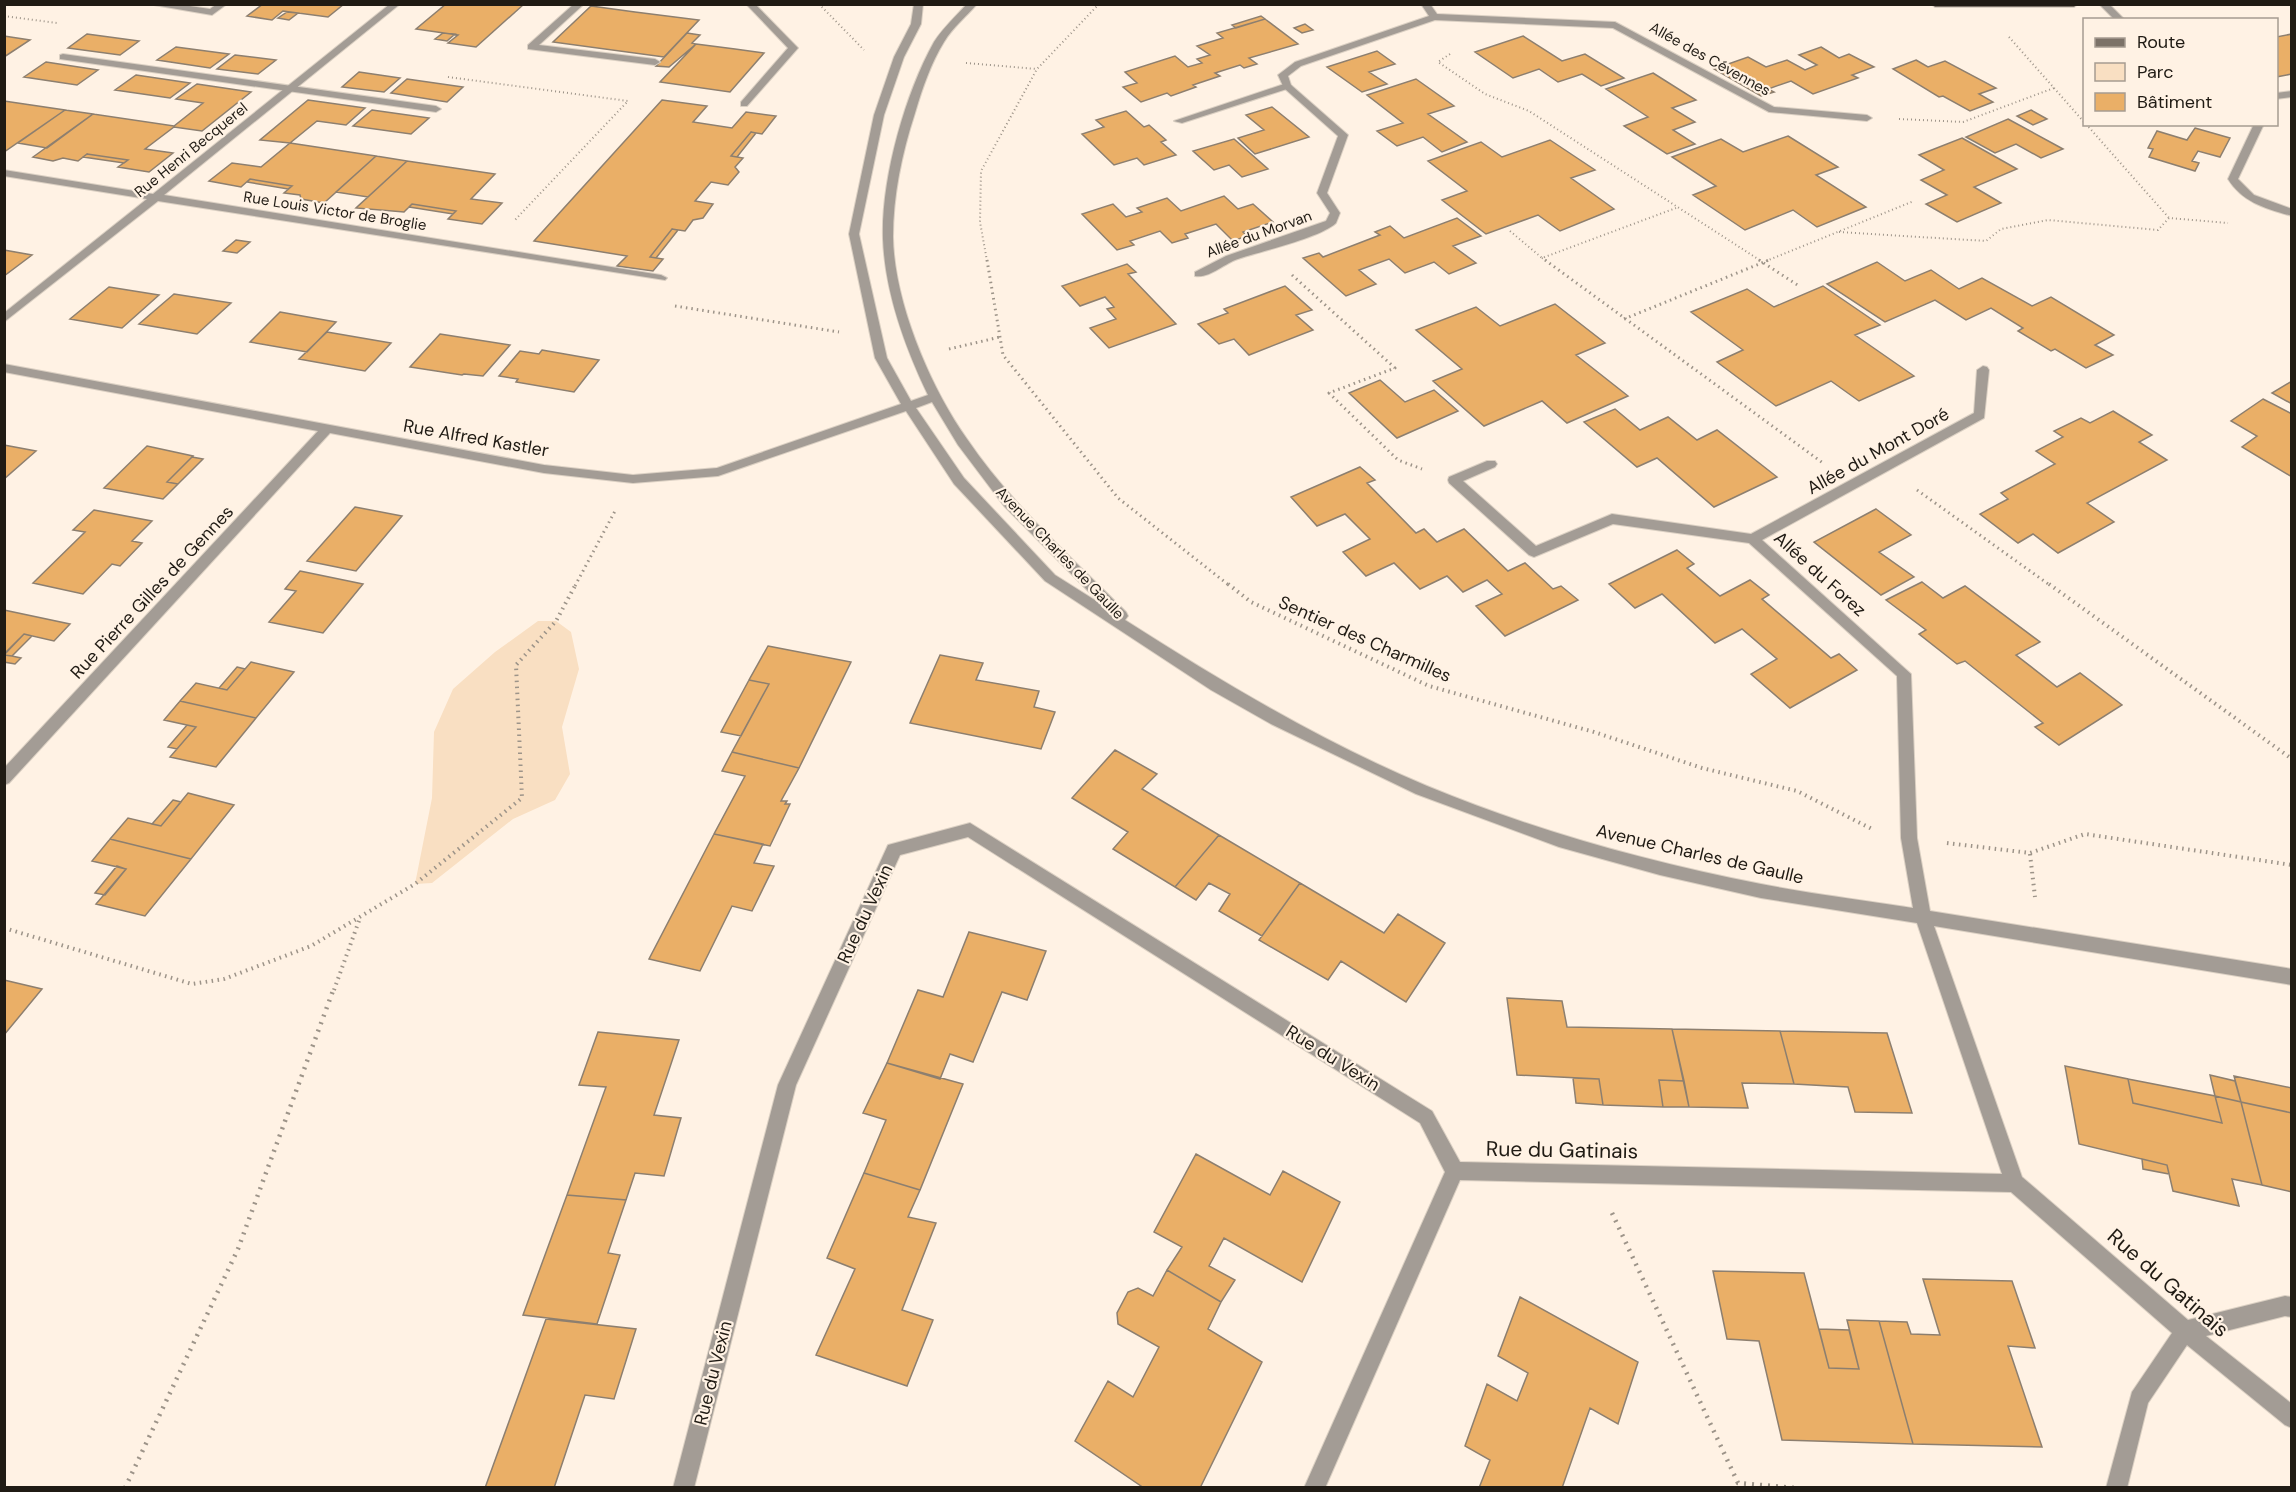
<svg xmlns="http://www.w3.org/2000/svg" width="2296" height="1492" viewBox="0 0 2296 1492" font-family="'DM Sans',sans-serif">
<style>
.green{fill:#f9dfc2}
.building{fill:#eaaf67;stroke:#8d7f6f;stroke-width:1.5}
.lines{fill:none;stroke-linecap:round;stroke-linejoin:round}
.lane-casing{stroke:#dbd0c3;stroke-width:2}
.street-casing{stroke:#dbd0c3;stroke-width:2}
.secondary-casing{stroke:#dbd0c3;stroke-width:2}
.path-far3{stroke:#9d9489;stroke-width:2;stroke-dasharray:1 3;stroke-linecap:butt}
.path-far2{stroke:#9d9489;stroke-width:3;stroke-dasharray:1.5 4;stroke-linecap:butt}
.path-far1{stroke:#9d9489;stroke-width:4;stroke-dasharray:1.5 4.5;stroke-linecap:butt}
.path{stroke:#9d9489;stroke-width:4.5;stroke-dasharray:2 6;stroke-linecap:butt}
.lane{fill:#a39c95;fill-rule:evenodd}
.street{fill:#a39c95;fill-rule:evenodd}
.secondary{fill:#7c7268;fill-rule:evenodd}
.labels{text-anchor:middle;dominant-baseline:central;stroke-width:4.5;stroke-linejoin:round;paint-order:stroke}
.far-street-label{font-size:15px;fill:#201b14;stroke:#fff2e4}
.street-label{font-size:18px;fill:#201b14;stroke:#fff2e4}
.near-street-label{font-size:21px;fill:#201b14;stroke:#fff2e4}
</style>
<rect width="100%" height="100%" fill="#fff2e4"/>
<path class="green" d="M538,621H556L571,632L579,669L562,727L570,774L555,800L513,819L432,883L415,884L432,798L434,732L453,689L495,652Z"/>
<path class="building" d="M263,4H344L328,17L283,11L272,20L247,16Z
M446,4H519L523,5L476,47L448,43L458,35L416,29Z
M591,6L635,12L699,20L664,57L553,42Z
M287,12L298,13L289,20L278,18Z
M1261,16L1265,19L1236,28L1232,25Z
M1265,19L1298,44L1249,58L1257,64L1244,68L1240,65L1215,73L1220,76L1193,85L1196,87L1171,96L1167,93L1141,102L1123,87L1137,83L1125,72L1175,56L1188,67L1202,63L1197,59L1210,55L1197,46L1223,38L1217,33Z
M1305,24L1313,30L1302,33L1294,28Z
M443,33L455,34L447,41L435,39Z
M687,33L700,35L692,43L696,44L669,67L656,66Z
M87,34L139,41L120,55L68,48Z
M2292,34V74L2276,77V37Z
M4,36L30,40L4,57Z
M1523,36L1562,61L1585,54L1624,78L1601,86L1582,74L1558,82L1539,69L1513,78L1475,52Z
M696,44L735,49L764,53L730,92L660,82Z
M176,47L229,54L210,68L157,60Z
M1821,47L1839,58L1849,54L1874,67L1852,75L1858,78L1813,94L1791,81L1768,89L1774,92L1761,96L1714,69L1748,57L1766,67L1787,60L1805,70L1817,65L1799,55Z
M1377,51L1395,64L1369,72L1387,84L1362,92L1327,67Z
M235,55L276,60L258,74L217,69Z
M1916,60L1928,67L1945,61L1996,88L1979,94L1993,102L1970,111L1943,96L1939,97L1893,69Z
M46,62L98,70L77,85L24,77Z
M359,72L400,78L384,92L342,87Z
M1653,73L1696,100L1672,108L1695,122L1673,130L1695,144L1667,154L1624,126L1648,117L1606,89Z
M136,75L190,83L170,98L115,90Z
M407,79L463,87L447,102L391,93Z
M1416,79L1454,106L1428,114L1467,142L1442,152L1423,137L1397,146L1377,131L1403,123L1367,95Z
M197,84L251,92L202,131L174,127L145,149L173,153L149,172L118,167L128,160L87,154L78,161L63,158L53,161L33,157L93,114L174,126L203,103L176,99Z
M308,100L365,108L346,125L317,121L290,143L260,140Z
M662,100L707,106L693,122L732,128L746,112L776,116L762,134L751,132L731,156L743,158L735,167L739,172L728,185L711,182L695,201L713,204L703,218L693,220L685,231L672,229L650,257L663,259L653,271L617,266L627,256L534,241Z
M4,101L65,110L4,152Z
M1272,107L1309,137L1255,154L1238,138L1264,130L1246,115Z
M65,110L93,114L47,148L18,143Z
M372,110L429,118L411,134L353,126Z
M2031,110L2047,119L2033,125L2017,116Z
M1126,111L1144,127L1149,125L1166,140L1161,142L1176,155L1144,165L1137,158L1114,165L1082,134L1104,127L1096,120Z
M2008,119L2063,149L2041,158L2016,144L1995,153L1966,137Z
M2195,128L2230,138L2220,157L2198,151L2192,161L2199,163L2195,171L2149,157L2153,149L2148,148L2157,131L2187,140Z
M751,132L756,133L737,157L731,156Z
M1788,136L1838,167L1816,175L1866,207L1817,227L1793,210L1745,230L1693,195L1716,186L1672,157L1721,139L1743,152Z
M1962,138L2017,169L1974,187L2001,203L1957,222L1926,204L1947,195L1921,180L1944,170L1919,155Z
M1234,139L1268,169L1242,177L1229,165L1214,170L1193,151Z
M1550,140L1595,170L1571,178L1614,209L1560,231L1538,215L1486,234L1442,200L1467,191L1428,161L1481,142L1502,157Z
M290,143L376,156L324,203L301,199L300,195L284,193L292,186L250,179L241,187L209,181L232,163L261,167Z
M87,154L128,160L124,163L83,157Z
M376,156L407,161L368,197L336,192Z
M407,161L495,174L471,199L502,203L482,224L448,219L456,211L412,204L404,212L356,208Z
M250,179L292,186L288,189L247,182Z
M1224,196L1238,209L1253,204L1273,222L1243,232L1247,236L1233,241L1216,224L1185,234L1188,238L1172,243L1160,231L1130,241L1134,245L1117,250L1082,214L1113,204L1126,217L1142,212L1137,208L1167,198L1181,211Z
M412,204L456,211L453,214L409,207Z
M1457,218L1481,236L1453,246L1476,263L1449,274L1434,262L1405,273L1389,259L1359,270L1376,284L1346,296L1303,258L1319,253L1323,257L1380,235L1375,232L1390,226L1404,238Z
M672,229L678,230L656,258L650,257Z
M236,240L250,242L237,253L223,251Z
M4,250L32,255L4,276Z
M1877,262L1905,281L1931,270L1959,289L1982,278L2032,306L2051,297L2114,335L2095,345L2113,355L2086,368L2055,349L2051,351L2018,331L2023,328L1991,308L1966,320L1935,300L1885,322L1827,284Z
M1127,264L1136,272L1128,274L1176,324L1109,348L1090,328L1116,319L1107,309L1114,307L1105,297L1080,306L1062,286Z
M1285,286L1312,310L1296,315L1313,330L1249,355L1234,339L1219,344L1198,324L1228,313L1224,309Z
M1823,286L1880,325L1855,335L1914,376L1859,401L1831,381L1776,406L1717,362L1743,350L1691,312L1747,289L1774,307Z
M109,287L159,295L122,328L70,319Z
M174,294L231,303L197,334L139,324Z
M1555,304L1605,343L1576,355L1628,396L1567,423L1542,401L1484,426L1433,381L1462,369L1416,330L1476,307L1500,326Z
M280,312L336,322L307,352L250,342Z
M327,332L391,343L365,371L299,359Z
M440,334L510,345L483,376L464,374L462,375L410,367Z
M542,350L599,360L574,392L516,382L518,379L499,376L520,351L539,354Z
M1380,380L1405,402L1434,390L1458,411L1397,438L1349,393Z
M2292,381V404L2272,393Z
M2263,399L2292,414V477L2242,447L2257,436L2231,421Z
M1615,409L1640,430L1668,417L1697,440L1717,430L1777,477L1714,507L1657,458L1637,467L1584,422Z
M2113,411L2152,435L2139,442L2167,460L2087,503L2114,522L2058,553L2033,534L2018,543L1980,514L2008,499L2001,493L2055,464L2036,451L2063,437L2054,431L2081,418L2090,423Z
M4,445L36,451L4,479Z
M147,446L193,456L167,482L178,484L163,499L104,488Z
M192,457L203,459L178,484L167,482Z
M1360,467L1375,480L1367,483L1416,533L1424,529L1437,542L1464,529L1508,571L1525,563L1553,589L1561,586L1578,600L1505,636L1476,606L1502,594L1487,580L1463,592L1447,576L1420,589L1394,563L1366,576L1343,552L1370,539L1345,514L1317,526L1291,497Z
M355,507L402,516L356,571L307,561Z
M1876,509L1911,535L1879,552L1914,577L1881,595L1814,542Z
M94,510L152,521L132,541L142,543L120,566L112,564L83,594L33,583L85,532L73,530Z
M1677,550L1694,564L1687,568L1720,596L1750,580L1769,595L1762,599L1831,658L1839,654L1857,670L1790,708L1751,674L1777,659L1742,629L1715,643L1662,594L1635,608L1609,584Z
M300,571L363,584L323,633L269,622L296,591L285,589Z
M1922,582L1943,598L1965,586L2040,642L2016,655L2057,687L2080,673L2122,705L2059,745L2035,727L2043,723L1965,661L1957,664L1919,634L1926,630L1886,600Z
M4,610L70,624L54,641L24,634L4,654Z
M24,634L32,636L12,656L4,655Z
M768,646L851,662L799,768L732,752L769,684L749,680Z
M4,655L12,656L21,658L15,664L4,662Z
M940,655L983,663L976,680L1039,691L1034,707L1055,712L1041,749L910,723Z
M251,662L294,672L256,718L180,701L196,683L227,690Z
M237,667L245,669L227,690L219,688Z
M749,680L769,684L741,736L721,732Z
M180,701L256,718L216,767L170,757L196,727L164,720Z
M187,725L196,727L177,749L168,747Z
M1115,750L1157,774L1142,789L1219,835L1175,887L1113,849L1128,832L1072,798Z
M732,752L799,768L781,801H787L785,804H790L770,846L714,834L745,776L722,771Z
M188,793L234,805L191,859L110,839L128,818L161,826Z
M173,800L181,802L161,826L152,824Z
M714,834L763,844L754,863L774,866L752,911L732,906L700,971L649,959Z
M1219,835L1300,883L1262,936L1219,911L1230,894L1209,883L1196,900L1175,887Z
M110,839L191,859L145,916L96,904L126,869L92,861Z
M117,866L126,869L105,895L95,893Z
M1300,883L1384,933L1398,914L1445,943L1406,1002L1341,961L1328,980L1259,940Z
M969,932L1046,951L1027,1000L1002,992L973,1062L950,1054L940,1079L887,1063L918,990L943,997Z
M4,980L42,989L4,1035Z
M1507,998L1562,1001L1567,1027L1672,1029L1684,1081L1659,1080L1663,1107L1603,1105L1599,1079L1517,1075Z
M1672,1029L1780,1031L1794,1084L1742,1083L1748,1108L1689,1107Z
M1780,1031L1887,1033L1912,1113L1855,1112L1848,1087L1794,1084Z
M598,1032L679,1040L654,1115L681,1118L664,1176L635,1173L626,1200L567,1195L606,1087L579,1085Z
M887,1063L963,1084L920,1190L864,1173L886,1120L863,1113Z
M2065,1066L2128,1079L2133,1103L2222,1123L2215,1096L2241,1102L2262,1185L2232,1179L2239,1206L2173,1191L2167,1165L2079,1144Z
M2210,1075L2235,1081L2241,1102L2215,1096Z
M2234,1076L2292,1088V1113L2241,1102Z
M1573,1078L1599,1079L1603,1105L1576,1103Z
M2128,1079L2215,1096L2222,1123L2133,1103Z
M1659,1080L1684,1081L1689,1107H1663Z
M2241,1102L2292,1113V1192L2262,1185Z
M1196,1154L1270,1195L1283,1171L1340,1202L1302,1282L1224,1238L1209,1266L1235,1280L1221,1302L1167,1270L1182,1247L1154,1232Z
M2142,1159L2167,1165L2169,1174L2143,1169Z
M864,1173L920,1190L908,1217L936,1223L902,1310L933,1320L907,1386L816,1355L855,1269L827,1258Z
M567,1195L626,1200L608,1253L620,1255L597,1324L523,1315Z
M1167,1270L1221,1302L1208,1329L1262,1362L1200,1488H1144L1075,1441L1108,1381L1133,1397L1159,1347L1118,1324L1117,1313L1128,1292L1138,1288L1153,1296Z
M1713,1271L1804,1273L1829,1368L1859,1369L1847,1320L1879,1321L1913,1444L1782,1440L1759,1341L1727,1339Z
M1923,1279L2012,1281L2035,1348L2008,1346L2042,1447L1913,1444L1879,1321L1907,1322L1911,1334L1940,1335Z
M1520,1297L1638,1362L1618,1424L1590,1408L1562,1488H1479L1490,1460L1465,1446L1487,1384L1517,1401L1528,1373L1498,1356Z
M546,1319L636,1329L614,1399L585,1395L554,1488H485Z
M1819,1329L1849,1330L1859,1369L1829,1368Z"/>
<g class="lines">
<defs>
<path id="lane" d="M148,4H176L210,9L217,4H227L212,15Z
M574,4H584L539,45L655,59L660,62L655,65L528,49V45Z
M746,4H755L798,48L747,106H741V102L788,48Z
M63,54L436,106L441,109L436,112L60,59V55Z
M1287,83L1292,86L1290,88L1182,123L1174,121Z"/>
<path id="street" d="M390,4H400L164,195L661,275L667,278L665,280L158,201L4,322V313L147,199L4,176V170L153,194Z
M914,4H923L921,24L904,57L884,115L859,234L887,358L911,401L928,395C905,347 885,293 883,239C881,179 905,94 934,42C943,28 956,16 967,4H977C966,17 953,27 944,42C931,63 922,89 915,113C902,153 893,195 893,237C894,302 930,387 967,439C1011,504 1071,557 1126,612L1128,616L1125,620C1222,682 1320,741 1427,786C1533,830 1648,862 1761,884C1811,894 1863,900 1913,908L1901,838L1897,676L1749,543L1613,524L1534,557L1529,555L1449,483L1448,480L1449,477L1487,461H1495L1497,464L1495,467L1463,481L1536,546L1612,514L1751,534L1974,413L1977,370L1983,366L1987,367L1989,370L1984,418L1762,540L1911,674L1917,838L1930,911L2292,969V985L1934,926L2022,1177L2188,1320L2285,1296L2292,1297V1317L2285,1316L2206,1336L2292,1404V1428L2285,1425L2187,1345L2148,1403L2127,1488H2106L2132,1392L2172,1333L2011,1192L1460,1180L1325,1488H1304L1445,1172L1420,1123L968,837L900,855L796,1085L694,1488H673L778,1085L888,845L970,823L1432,1111L1460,1162L2002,1174L1917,923L1761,898L1660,875L1559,847L1416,794L1271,724L1211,690L1045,581L954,484L906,411L718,476L633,483L544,473L330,433L9,783L4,785V768L318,431L4,372V364L544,465L633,475L717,468L901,404L875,358L849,234L874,115L894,57L911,24ZM932,402L958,445L1004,506L1101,604L1055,575L964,478L916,408Z
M1421,4H1430L1437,14L1615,22L1774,107L1867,115L1872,118L1867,121L1769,112L1613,28L1435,20L1301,66L1288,76L1291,85L1348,135L1327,193L1340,213L1336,223C1320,238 1262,251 1238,259C1225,263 1209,279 1195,276V272L1226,256L1326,221L1330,213L1317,193L1338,136L1284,88L1278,75L1295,62L1429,16Z
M2099,4H2109L2125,20H2115Z
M2292,91V97L2276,99V93Z
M2254,124H2264L2238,179L2254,195L2292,209V216C2266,209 2242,202 2228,179Z"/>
<path id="secondary" d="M1931,4H2078L2074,7H1935Z"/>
</defs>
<use href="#lane" class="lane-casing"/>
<use href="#street" class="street-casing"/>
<use href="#secondary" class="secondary-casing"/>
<path class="path-far3" d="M819,4L864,50
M4,16L57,23
M2009,37L2084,122
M1450,54L1438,62L1485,94L1529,111L1761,261
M966,63L1037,69
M448,77L628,101L514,221
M1899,119L1963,122L2054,88
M2086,124L2169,218
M1510,231L1542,258L1676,208
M1839,232L1986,241L2001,229L2048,220L2158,230L2169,218L2228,223
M1542,258L1547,261
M987,261L980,222L981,171L1037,69L1099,4
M1766,261L1914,201"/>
<path class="path-far2" d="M987,260L1003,355L1118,498L1230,586
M1545,260L1823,463
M1759,260L1799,286
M1292,275L1395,368L1329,393L1398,460L1422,469
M675,306L839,332
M1624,319L1769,260
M949,349L1000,337
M1917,490L2051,586
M575,586L615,511"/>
<path class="path-far1" d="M1228,584L1251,602L1429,686L1594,732L1702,768L1797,791L1872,829
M2049,584L2292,759
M1947,843L2030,853L2085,834L2292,865
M2030,854L2035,897
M4,928L192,984L224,979L311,946L415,884L522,798L516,665L556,621L576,584
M334,990L360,918"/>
<path class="path" d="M1612,1213L1738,1483L1796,1488
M125,1488L238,1249L334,988"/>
<use href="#lane" class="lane"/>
<use href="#street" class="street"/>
<use href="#secondary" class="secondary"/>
</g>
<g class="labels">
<g class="far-street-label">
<text transform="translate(1710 59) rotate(29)">Allée des Cévennes</text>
<text transform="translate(191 150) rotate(-39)">Rue Henri Becquerel</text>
<text transform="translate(335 211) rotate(9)">Rue Louis Victor de Broglie</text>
<text transform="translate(1259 234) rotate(-20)">Allée du Morvan</text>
<text transform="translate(1060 553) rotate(46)">Avenue Charles de Gaulle</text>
</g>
<g class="street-label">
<text transform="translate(476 438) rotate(10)">Rue Alfred Kastler</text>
<text transform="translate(1878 451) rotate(-29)">Allée du Mont Doré</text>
<text transform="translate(1820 574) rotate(42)">Allée du Forez</text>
<text transform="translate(152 592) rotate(-47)">Rue Pierre Gilles de Gennes</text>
<text transform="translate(1365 639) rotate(24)">Sentier des Charmilles</text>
<text transform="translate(1700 854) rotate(13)">Avenue Charles de Gaulle</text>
<text transform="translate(865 914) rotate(-65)">Rue du Vexin</text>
<text transform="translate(1333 1058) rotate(32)">Rue du Vexin</text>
<text transform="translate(713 1373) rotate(-76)">Rue du Vexin</text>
</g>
<g class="near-street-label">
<text transform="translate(1562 1150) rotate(1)">Rue du Gatinais</text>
<text transform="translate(2168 1283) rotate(41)">Rue du Gatinais</text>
</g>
</g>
<rect width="2296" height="1492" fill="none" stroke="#201b14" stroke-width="12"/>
<rect x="2083" y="18" width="195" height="108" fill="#fff2e4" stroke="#a69c91" stroke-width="1.5"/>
<rect x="2095" y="38" width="30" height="9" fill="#7c7268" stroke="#a69c91" stroke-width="1.5"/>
<text x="2137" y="48" font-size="18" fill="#201b14">Route</text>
<rect x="2095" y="63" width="30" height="18" fill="#f9dfc2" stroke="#a69c91" stroke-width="1.5"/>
<text x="2137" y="78" font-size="18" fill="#201b14">Parc</text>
<rect x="2095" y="93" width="30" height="18" fill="#eaaf67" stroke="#a69c91" stroke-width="1.5"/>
<text x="2137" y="108" font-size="18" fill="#201b14">Bâtiment</text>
</svg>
